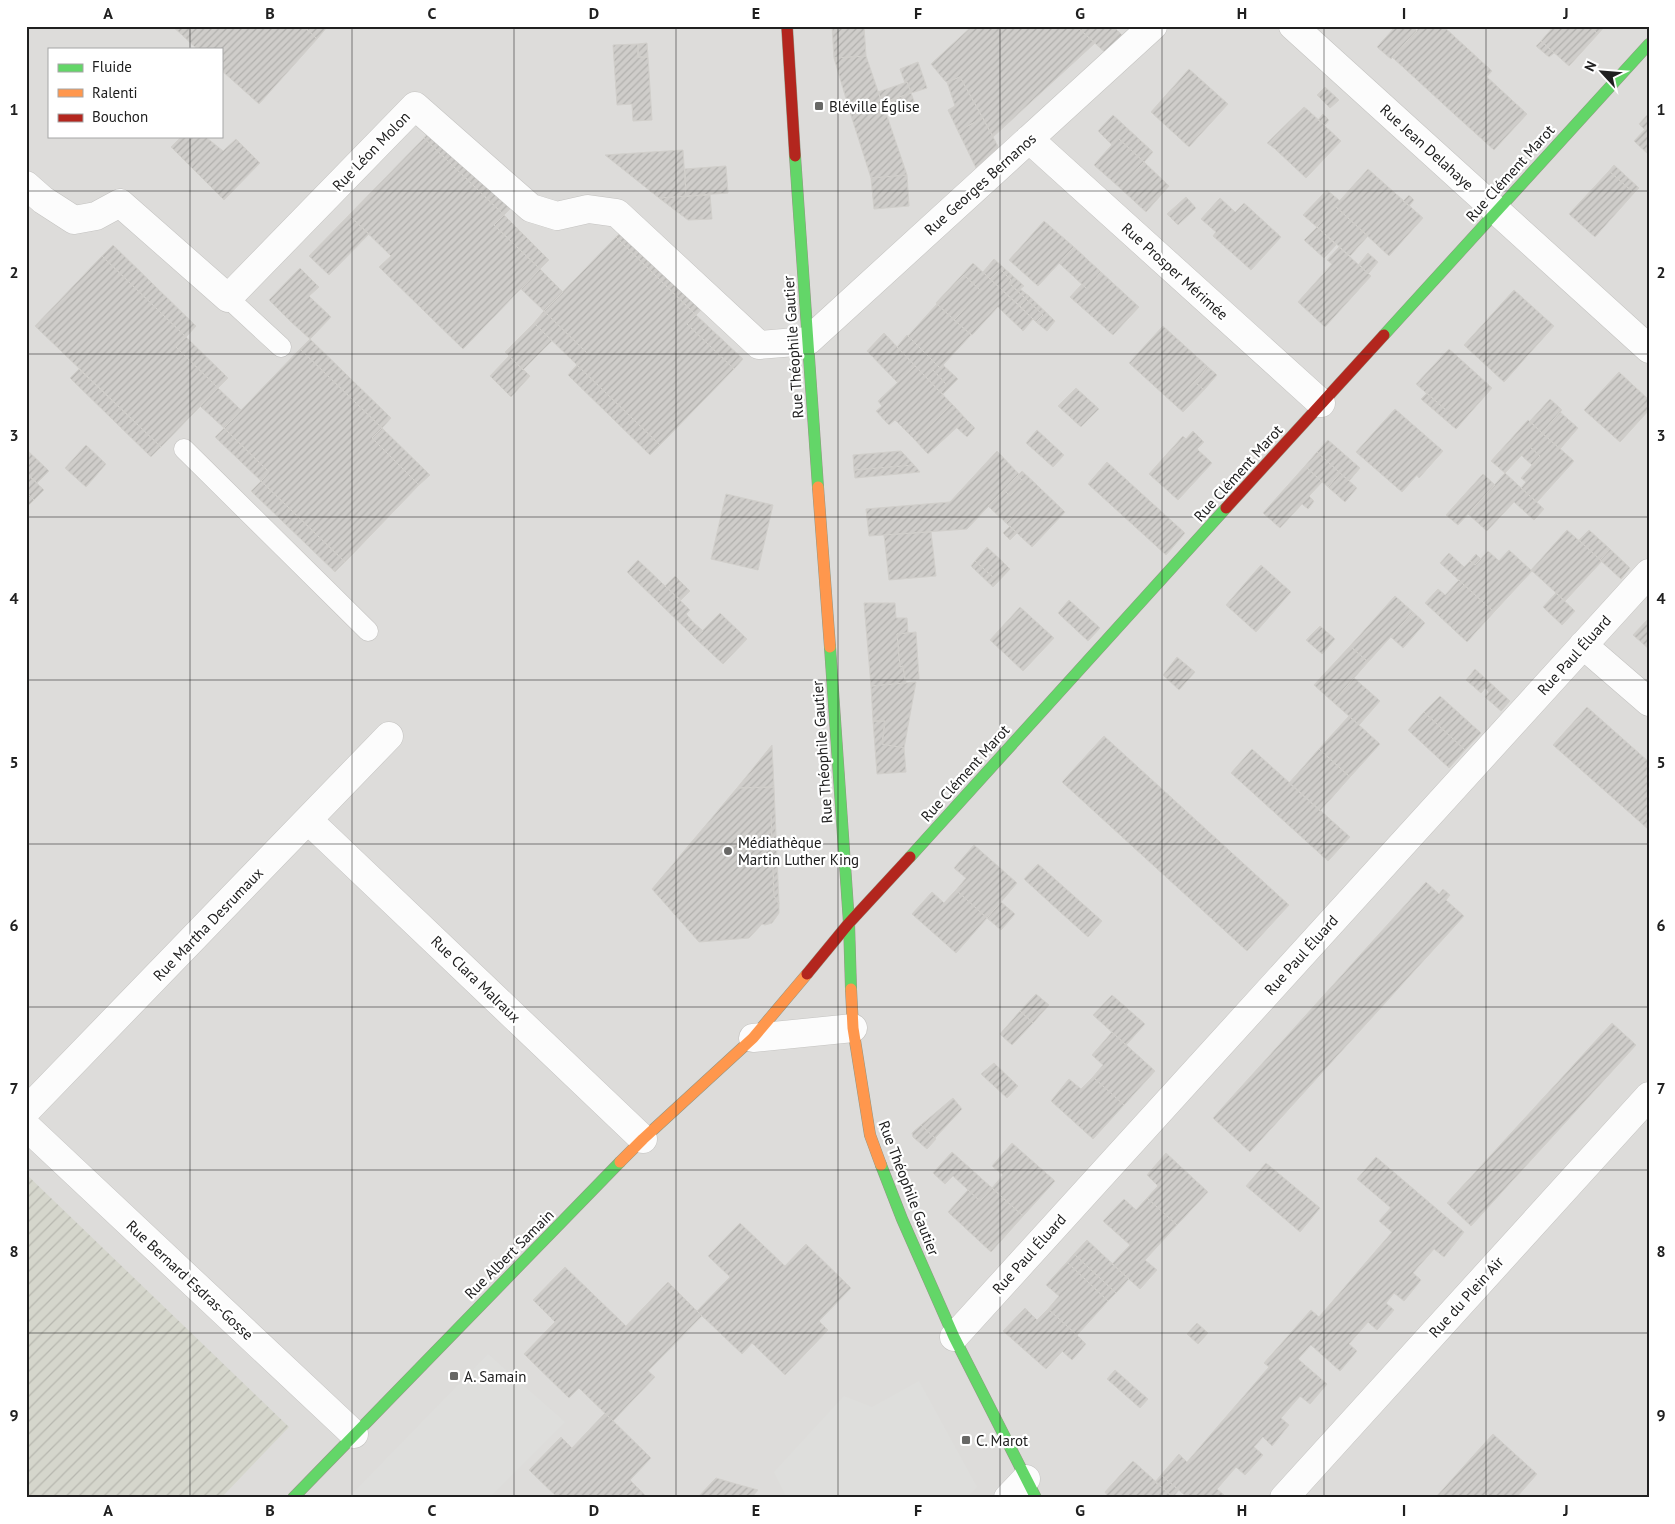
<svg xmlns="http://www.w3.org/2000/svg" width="1675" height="1524" viewBox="0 0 1675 1524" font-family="'PT Sans',sans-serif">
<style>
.residential{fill:#dddcda;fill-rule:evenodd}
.construction{fill:url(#construction-furrows)}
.parking{fill:#dededc}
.building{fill:url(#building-hatch);stroke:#d1cfcb}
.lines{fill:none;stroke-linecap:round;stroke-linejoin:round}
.lane-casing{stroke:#c4c3c1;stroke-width:21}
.street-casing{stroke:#c4c3c1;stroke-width:29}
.fast-casing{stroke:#939683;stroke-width:12}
.slow-casing{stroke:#939683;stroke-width:12}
.jam-casing{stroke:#939683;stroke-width:12}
.lane{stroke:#fcfcfc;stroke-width:20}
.street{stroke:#fcfcfc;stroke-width:28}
.fast{stroke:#63d668;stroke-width:11}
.slow{stroke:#ff974d;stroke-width:11}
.jam{stroke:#b3261e;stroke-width:11}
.grid{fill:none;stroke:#202020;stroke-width:1;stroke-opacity:0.55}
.poi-dot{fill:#686866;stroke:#fff;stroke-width:2}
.labels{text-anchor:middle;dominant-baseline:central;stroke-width:4.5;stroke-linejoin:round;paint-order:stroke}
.poi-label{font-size:15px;fill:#202020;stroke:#fff;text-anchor:start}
.street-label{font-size:15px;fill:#202020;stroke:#fff}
.neatline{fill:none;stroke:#202020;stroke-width:2}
.grid-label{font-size:16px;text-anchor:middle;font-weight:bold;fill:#202020}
</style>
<defs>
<pattern id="construction-furrows" width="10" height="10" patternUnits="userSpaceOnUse" patternTransform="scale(1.25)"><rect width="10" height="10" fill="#d5d6cc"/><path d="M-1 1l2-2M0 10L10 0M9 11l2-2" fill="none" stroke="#b7b7af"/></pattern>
<pattern id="building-hatch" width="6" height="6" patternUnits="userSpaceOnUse" patternTransform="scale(1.25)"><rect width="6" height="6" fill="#cfcdca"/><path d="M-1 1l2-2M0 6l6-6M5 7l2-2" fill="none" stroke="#b1b0ad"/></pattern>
</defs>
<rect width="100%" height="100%" fill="#eeede9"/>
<path class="residential" d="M26,26H1649V1498H26ZM49,49H221V136H49Z"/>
<path class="construction" d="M26,1174L289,1427L221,1498H26Z"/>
<path class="parking" d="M488,1354L565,1422L489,1498H348Z
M919,1381L977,1487L966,1498H787L774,1472L844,1396L872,1407Z"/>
<path class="building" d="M172,26H188L181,34Z
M188,26H303L317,39L259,104L221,70V49H197L181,34Z
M304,26H328L317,39Z
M832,26H864L866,56L834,58Z
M972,26H1012L960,77L946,82L931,64Z
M1012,26H1076L1095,43L993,137L960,77Z
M1076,26H1113L1127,40L1109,56Z
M1396,26H1412L1417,31L1391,59L1377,47Z
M1421,26H1443L1492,71L1453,113L1392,57Z
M1554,26H1589L1598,34L1569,66L1541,41Z
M1589,26H1605L1598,34Z
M1541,41L1554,53L1549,57L1536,46Z
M647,43L648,57H638V44Z
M638,44V57H648L652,120L633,121L632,104L617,105L613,45Z
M866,56L882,103L850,112L834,58Z
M918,62L927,88L911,93L907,82L905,83L900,69Z
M1189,69L1228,104L1189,147L1151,112Z
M1486,76L1527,114L1494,150L1453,113Z
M960,77L983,118L958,131L948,110L955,106L947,82Z
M907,82L911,93L882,103L878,92Z
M1325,87L1339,100L1330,108L1317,95Z
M911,93L915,104L899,109L896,98Z
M896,98L899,109L886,113L882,103Z
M882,103L886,113L907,175L871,178L850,112Z
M1304,107L1309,111L1274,148L1267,143Z
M1309,111L1341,141L1306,178L1274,148Z
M1649,113V125L1645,130L1639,124Z
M1323,114L1329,120L1325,125L1318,120Z
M1113,115L1153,152L1144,162L1118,138L1112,145L1098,131Z
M983,118L1003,156L980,176L958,131Z
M1649,125V155L1634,141Z
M433,127L514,205L504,215L424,138Z
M182,136H208L207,138L223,151L236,139L260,163L224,200L171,147Z
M424,138L504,215L494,225L540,269L463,349L379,267L391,256L349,215Z
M1118,138L1144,162L1120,188L1094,165Z
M683,150L686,196L659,198L605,155Z
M1144,162L1169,186L1146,212L1120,188Z
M1614,165L1639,188L1634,193L1609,171Z
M726,166L728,193L686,196L685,169Z
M1368,169L1423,218L1389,256L1335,206Z
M1609,171L1634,193L1595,237L1569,214Z
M907,175L909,206L874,209L871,178Z
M1327,190L1340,201L1317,227L1303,215Z
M710,195L712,219L688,220L659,198Z
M1409,195L1414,200L1409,206L1403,201Z
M1186,197L1196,208L1178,225L1167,214Z
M1220,198L1235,212L1244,203L1281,237L1251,270L1213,236L1216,232L1201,219Z
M1335,206L1368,236L1350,256L1317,227Z
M349,215L369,234L329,275L309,256Z
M504,215L549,260L540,269L494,225Z
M1044,221L1074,247L1038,286L1009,260Z
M626,227L706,304L696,315L616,237Z
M1317,227L1336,245L1324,258L1304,240Z
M616,237L696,315L687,324L734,369L660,445L577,365L588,354L544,311Z
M113,245L196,326L186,337L102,256Z
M1074,247L1101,272L1087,289L1059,263Z
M1339,247L1371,276L1325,327L1298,302L1332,264L1327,260Z
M1368,253L1378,262L1368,274L1359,264Z
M102,256L186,337L176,347L218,388L161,447L35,326Z
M994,259L1024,286L1020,289L1029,296L1026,299L1009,283L1011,280L1000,269L990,279L983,272Z
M973,263L1033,319L1023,331L998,307L972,335L954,320L981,291L964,275L937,304L936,303Z
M300,268L319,287L309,296L312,299L290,321L269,300Z
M540,269L563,292L544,311L521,289Z
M1000,269L1011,280L1009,283L1026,299L1020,306L990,279Z
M1101,272L1139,307L1113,335L1070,297L1082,284L1087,289Z
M964,275L981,291L954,320L937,304Z
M1514,290L1554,326L1504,382L1464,345Z
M1029,296L1055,321L1047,331L1036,322L1043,315L1026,299Z
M312,299L331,317L310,339L290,321Z
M1026,299L1043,315L1036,322L1020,306Z
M937,304L971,335L940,368L908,336Z
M544,311L588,354L577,365L534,323Z
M696,315L743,359L734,369L687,324Z
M534,323L552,341L523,370L505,352Z
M1163,326L1208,367L1174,404L1129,363Z
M884,333L915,366L897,382L867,351Z
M907,335L940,368L943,365L958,379L943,394L939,391L946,384L933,370L926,377L897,347Z
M186,337L228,378L218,388L176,347Z
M310,339L391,418L382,428L300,349Z
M300,349L382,428L372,438L419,485L345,562L261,481L269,472L224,428Z
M1449,349L1479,376L1447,411L1416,384Z
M509,356L530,376L511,397L490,376Z
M577,365L660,445L650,455L568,375Z
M915,366L952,404L915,440L895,420L889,425L876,411L882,406L878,401Z
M1208,367L1217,375L1204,390L1195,382Z
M79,369L161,447L151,457L70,378Z
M933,370L946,384L939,391L926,377Z
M1619,372L1649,400V410L1620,442L1584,410Z
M1479,376L1492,388L1456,429L1421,399L1427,393L1447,411Z
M1195,382L1204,390L1183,412L1174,404Z
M218,388L241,410L224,428L200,406Z
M1076,388L1099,409L1081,427L1058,406Z
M1550,399L1562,410L1542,433L1530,421Z
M952,404L966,419L928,454L915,440Z
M1395,409L1443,451L1419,478L1417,475L1402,492L1356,452Z
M1560,412L1578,428L1560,449L1542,433Z
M966,419L975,428L967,437L957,428Z
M1528,420L1542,433L1505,473L1491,461Z
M224,428L269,472L261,481L215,437Z
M382,428L430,475L419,485L372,438Z
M1037,430L1064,455L1053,467L1026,443Z
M1193,431L1204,442L1197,449L1212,463L1178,500L1149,474L1183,436L1186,439Z
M1542,433L1574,461L1537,502L1521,488L1526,482L1521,478L1540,456L1529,446Z
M1328,440L1360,468L1349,481L1317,452Z
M86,445L106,464L86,487L65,468Z
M1529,446L1540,456L1532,465L1521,455Z
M26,449L49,471L37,483L26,473Z
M901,451L914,465L854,470L853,455Z
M997,451L1019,474L967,529L869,536L866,509L950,502Z
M1317,452L1340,473L1328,487L1305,466Z
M1107,462L1185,533L1166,555L1088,484Z
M914,465L920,472L855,478L854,470Z
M1305,466L1322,482L1309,496L1314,501L1308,509L1302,504L1280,528L1263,513Z
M1022,471L1039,487L1006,523L988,506L1004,490L1010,496L1023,481L1017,476Z
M26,473L44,490L34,500L26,492Z
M1340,473L1357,488L1345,502L1328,487Z
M1505,473L1544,509L1534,520L1514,502L1487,531L1468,514Z
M1483,474L1495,485L1458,525L1446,515Z
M1017,476L1023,481L1010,496L1004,490Z
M261,481L345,562L335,572L251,491Z
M1039,487L1065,512L1032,547L1006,523Z
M26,492L34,500L26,508Z
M726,494L773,505L758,570L711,559Z
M1010,526L1017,533L1010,540L1003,533Z
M1567,530L1602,561L1565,601L1531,570Z
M1589,530L1610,549L1600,560L1579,540Z
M931,532L936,576L889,580L884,535Z
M987,547L1006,565L994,578L975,561Z
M1610,549L1630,568L1621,579L1600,560Z
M1509,550L1532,571L1494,612L1440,563L1449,553L1464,567L1470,561L1475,565L1488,551L1499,561Z
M1476,554L1481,559L1475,565L1470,561Z
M638,560L690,610L686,614L693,622L686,629L627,572Z
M975,561L994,578L1006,565L1010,569L993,587L971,566Z
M1261,565L1291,592L1256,632L1226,605Z
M675,576L690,591L681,600L665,586Z
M1459,580L1464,585L1437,614L1425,603L1438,589L1445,595Z
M1464,585L1494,612L1467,642L1437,614Z
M1556,593L1575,611L1562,625L1543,607Z
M1395,596L1413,612L1368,662L1350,646Z
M1069,600L1100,628L1088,641L1058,613Z
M864,603H895L896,618H907L908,633L897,634L900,667L903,666L906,683L871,686Z
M1020,607L1054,638L1023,671L990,640Z
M1413,612L1425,623L1403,648L1391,637Z
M720,613L747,639L723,664L695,638Z
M1649,618V649L1633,635Z
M693,622L703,631L695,638L686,629Z
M1320,626L1335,639L1322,654L1306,640Z
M916,632L919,679L905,680L903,666L900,667L897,634Z
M1350,646L1368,662L1333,702L1314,685Z
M1177,657L1195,672L1179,690L1163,675Z
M1475,669L1510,701L1501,711L1485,697L1489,692L1485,688L1481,693L1466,680Z
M1354,678L1380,701L1359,725L1333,702Z
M916,682L904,748L882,744L885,721H873L871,686Z
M1440,696L1481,733L1465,750L1424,712Z
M1587,707L1649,762V830L1553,745Z
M1424,712L1465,750L1449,768L1408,730Z
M1349,716L1380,744L1350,777L1319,749Z
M873,721H885L882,744L904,748L906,772L877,774Z
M1104,736L1289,905L1247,951L1062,782Z
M772,745L774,787L737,788Z
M1252,749L1350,837L1328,861L1231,773Z
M1319,749L1350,777L1320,811L1289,783Z
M774,787L775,812L771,813L774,896L779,904V913L772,923L765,925L762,924L749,938L699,942L652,889L737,788Z
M775,812L779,904L774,896L771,813Z
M974,845L1017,883L987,918L956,890L966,878L954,868Z
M1038,864L1074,896L1059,911L1024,879Z
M1426,882L1439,894L1443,889L1450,895L1446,900L1464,916L1250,1152L1213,1118Z
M956,890L987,918L956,953L912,914L932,892L944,903Z
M1074,896L1102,921L1088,937L1059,911Z
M1001,902L1015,914L1001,930L987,918Z
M1036,994L1049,1005L1033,1023L1020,1011Z
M1112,995L1145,1024L1126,1045L1093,1015Z
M1020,1011L1033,1023L1012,1045L1000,1034Z
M1612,1023L1636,1045L1471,1226L1447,1203Z
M1112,1032L1155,1071L1124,1105L1093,1077L1103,1065L1092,1055Z
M994,1063L1018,1086L1007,1098L981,1074Z
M1093,1077L1124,1105L1093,1139L1051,1101L1069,1079L1081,1089Z
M953,1098L962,1109L935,1138L921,1125Z
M921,1125L936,1139L927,1149L913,1137L912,1133Z
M1012,1143L1055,1181L1023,1216L992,1188L1003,1175L992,1166Z
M952,1152L992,1188L980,1201L953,1176L945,1184L933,1173Z
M1166,1153L1208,1192L1177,1225L1147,1198L1158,1186L1147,1175Z
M1376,1157L1410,1186L1391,1208L1357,1179Z
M1266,1163L1320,1208L1300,1232L1246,1186Z
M1410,1186L1464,1232L1444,1257L1434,1249L1413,1273L1421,1280L1404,1301L1394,1293L1386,1303L1394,1310L1377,1330L1368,1322L1349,1344L1357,1351L1340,1371L1311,1345L1298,1359L1327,1384L1310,1404L1300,1396L1281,1418L1289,1425L1272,1446L1263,1437L1254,1447L1263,1455L1245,1475L1236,1467L1217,1489L1225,1496L1224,1498H1188L1161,1475L1179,1454L1187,1462L1269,1367L1264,1363L1311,1310L1319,1317L1392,1232L1379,1221Z
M992,1188L1023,1216L991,1252L948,1212L968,1190L980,1201Z
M1147,1198L1177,1225L1145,1260L1157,1270L1140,1289L1112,1264L1130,1245L1103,1221L1124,1199L1136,1210Z
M740,1223L785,1266L806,1244L851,1288L819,1321L828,1330L785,1375L752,1343L742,1354L697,1311L730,1277L708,1256Z
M1087,1240L1129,1279L1116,1293L1074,1254Z
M1074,1254L1116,1293L1108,1301L1067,1262Z
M1067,1262L1108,1301L1077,1335L1048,1309L1059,1296L1046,1285Z
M565,1267L626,1326L668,1282L702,1316L648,1371L655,1377L613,1421L579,1388L569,1398L524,1354L555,1322L533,1300Z
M1025,1308L1037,1320L1048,1309L1077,1335L1046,1369L1003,1331Z
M1197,1323L1208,1333L1198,1344L1187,1334Z
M1077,1335L1086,1344L1072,1360L1062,1351Z
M1115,1370L1148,1399L1140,1408L1107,1379Z
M605,1413L651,1458L630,1480L648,1498H558L529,1470L561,1437L572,1448Z
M1493,1434L1537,1474L1516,1498H1435Z
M1133,1461L1173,1497L1172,1498H1109L1105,1492Z
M1161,1475L1179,1490L1173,1497L1155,1482Z
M716,1478L736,1484L758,1490L751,1498H697Z"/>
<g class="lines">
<defs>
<path id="lane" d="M228,298L281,347
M184,449L368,631"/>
<path id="street" d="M1293,26L1649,349
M1029,139L1321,403
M26,185L43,200L74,220L96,216L120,203L228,298L415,106L531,208L557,216L588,209L617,213L759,345L808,341L1153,26
M1583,645L1649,702
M308,820L643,1139
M753,1038L853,1028
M26,1111L389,736
M26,1126L354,1434
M954,1337L1649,573
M1008,1498L1026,1479
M1284,1498L1649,1096"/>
<path id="fast" d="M795,156L818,487
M1384,335L1649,44
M830,647L849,923L851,989
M910,857L1226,508
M881,1165L902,1219L954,1337L1036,1498
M293,1498L620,1162"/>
<path id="slow" d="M818,487L830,647
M851,989L853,1028L870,1135L881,1165
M620,1162L643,1139L753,1038L807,974"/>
<path id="jam" d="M787,26L795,156
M1226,508L1384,335
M807,974L849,923L910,857"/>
</defs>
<use href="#lane" class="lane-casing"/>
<use href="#street" class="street-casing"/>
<use href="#fast" class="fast-casing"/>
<use href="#slow" class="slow-casing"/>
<use href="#jam" class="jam-casing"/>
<use href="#lane" class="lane"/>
<use href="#street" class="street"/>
<use href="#fast" class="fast"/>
<use href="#slow" class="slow"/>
<use href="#jam" class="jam"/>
</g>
<path class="grid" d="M190,26V49M352,26V1498M514,26V1498M676,26V1498M838,26V1498M1000,26V1498M1162,26V1498M1324,26V1498M1486,26V1498M190,136V1498M26,191H1649M26,354H1649M26,517H1649M26,680H1649M26,844H1649M26,1007H1649M26,1170H1649M26,1333H1649"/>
<g class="poi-dot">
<rect x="814" y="101" width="10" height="10" rx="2.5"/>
<circle cx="728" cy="851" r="5"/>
<rect x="449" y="1371" width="10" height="10" rx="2.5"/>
<rect x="961" y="1435" width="10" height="10" rx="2.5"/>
</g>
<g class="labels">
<g class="poi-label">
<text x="829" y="106">Bléville Église</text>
<text x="738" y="842">Médiathèque<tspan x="738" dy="17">Martin Luther King</tspan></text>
<text x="464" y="1376">A. Samain</text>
<text x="976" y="1440">C. Marot</text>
</g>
<g class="street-label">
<text transform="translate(1427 147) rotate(42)">Rue Jean Delahaye</text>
<text transform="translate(371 151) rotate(-46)">Rue Léon Molon</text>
<text transform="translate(1510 173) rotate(-48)">Rue Clément Marot</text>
<text transform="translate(980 184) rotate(-42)">Rue Georges Bernanos</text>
<text transform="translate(1175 271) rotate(42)">Rue Prosper Mérimée</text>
<text transform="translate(793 347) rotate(-94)">Rue Théophile Gautier</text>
<text transform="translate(1238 473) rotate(-48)">Rue Clément Marot</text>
<text transform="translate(1574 655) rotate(-48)">Rue Paul Éluard</text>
<text transform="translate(822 752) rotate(-94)">Rue Théophile Gautier</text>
<text transform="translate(965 773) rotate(-48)">Rue Clément Marot</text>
<text transform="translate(208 924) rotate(-46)">Rue Martha Desrumaux</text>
<text transform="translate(1301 955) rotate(-48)">Rue Paul Éluard</text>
<text transform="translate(476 979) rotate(44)">Rue Clara Malraux</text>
<text transform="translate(909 1188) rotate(69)">Rue Théophile Gautier</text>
<text transform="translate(509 1254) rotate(-45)">Rue Albert Samain</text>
<text transform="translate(1029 1254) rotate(-48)">Rue Paul Éluard</text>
<text transform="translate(190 1280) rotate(43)">Rue Bernard Esdras-Gosse</text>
<text transform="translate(1466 1297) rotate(-48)">Rue du Plein Air</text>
</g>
</g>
<rect width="1675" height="1524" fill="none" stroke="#ffffff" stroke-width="55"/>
<rect x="48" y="48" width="175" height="90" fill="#ffffff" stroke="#a6a6a6"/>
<rect x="58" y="64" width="25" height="8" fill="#63d668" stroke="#a6a6a6"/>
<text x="92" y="72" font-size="15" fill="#202020">Fluide</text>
<rect x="58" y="89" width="25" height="8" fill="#ff974d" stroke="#a6a6a6"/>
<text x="92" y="98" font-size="15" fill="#202020">Ralenti</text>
<rect x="58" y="114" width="25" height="8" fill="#b3261e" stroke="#a6a6a6"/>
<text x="92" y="122" font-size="15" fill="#202020">Bouchon</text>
<g transform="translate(1602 72) rotate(296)" stroke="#ffffff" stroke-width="4" paint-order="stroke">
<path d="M0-4L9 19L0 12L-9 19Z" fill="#202020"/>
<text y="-8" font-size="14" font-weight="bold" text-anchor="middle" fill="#202020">N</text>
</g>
<rect x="28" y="28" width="1620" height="1468" class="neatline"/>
<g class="grid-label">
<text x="108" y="19">A</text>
<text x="270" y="19">B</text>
<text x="432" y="19">C</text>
<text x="594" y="19">D</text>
<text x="756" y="19">E</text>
<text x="918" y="19">F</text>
<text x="1080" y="19">G</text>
<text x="1242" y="19">H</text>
<text x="1404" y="19">I</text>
<text x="1566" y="19">J</text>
<text x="14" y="115">1</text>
<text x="1661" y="115">1</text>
<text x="14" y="278">2</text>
<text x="1661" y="278">2</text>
<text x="14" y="441">3</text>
<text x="1661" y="441">3</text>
<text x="14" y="604">4</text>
<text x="1661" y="604">4</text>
<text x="14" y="768">5</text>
<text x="1661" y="768">5</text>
<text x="14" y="931">6</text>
<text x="1661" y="931">6</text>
<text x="14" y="1094">7</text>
<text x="1661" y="1094">7</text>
<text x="14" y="1257">8</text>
<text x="1661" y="1257">8</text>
<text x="14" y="1421">9</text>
<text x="1661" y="1421">9</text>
<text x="108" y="1516">A</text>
<text x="270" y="1516">B</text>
<text x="432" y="1516">C</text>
<text x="594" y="1516">D</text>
<text x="756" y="1516">E</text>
<text x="918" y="1516">F</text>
<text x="1080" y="1516">G</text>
<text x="1242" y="1516">H</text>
<text x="1404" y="1516">I</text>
<text x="1566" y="1516">J</text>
</g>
</svg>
